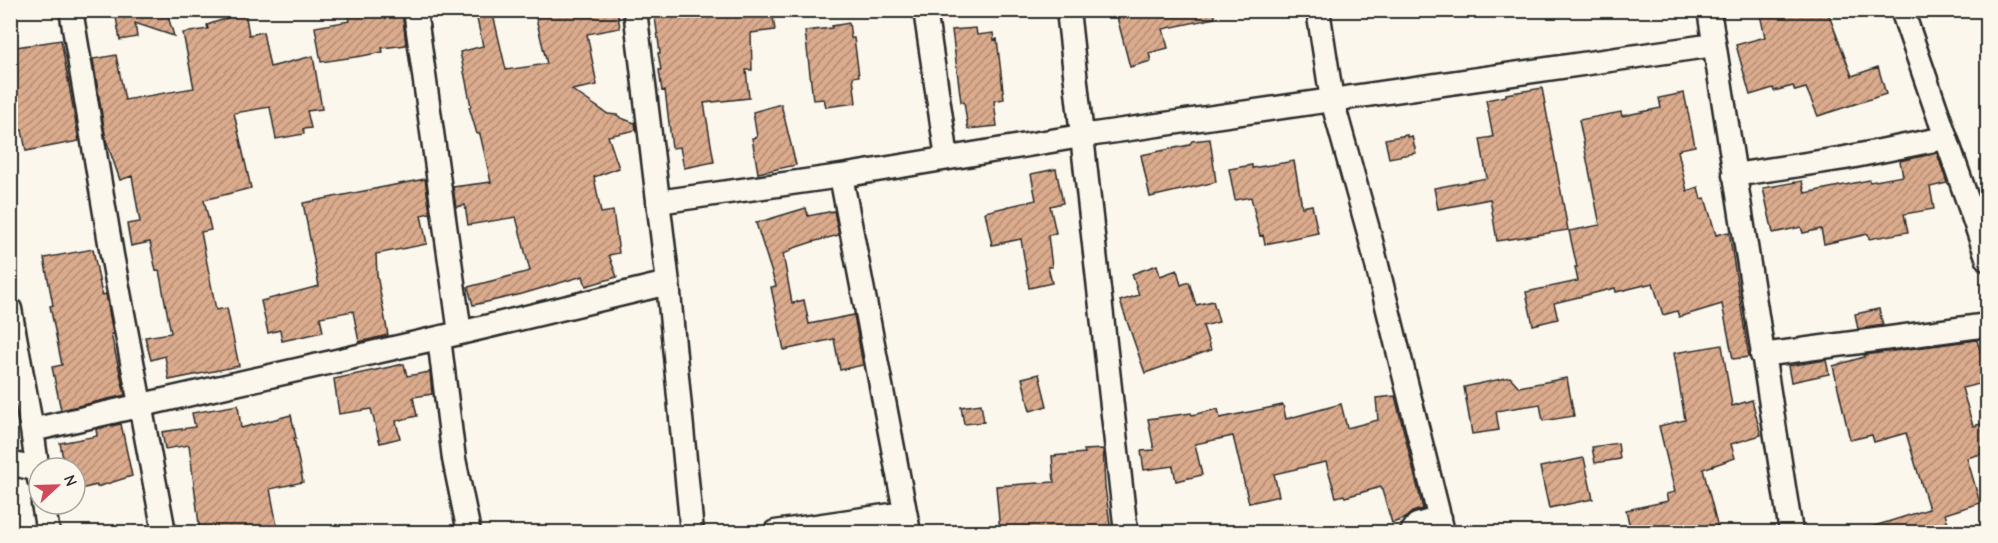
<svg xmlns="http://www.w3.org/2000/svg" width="1998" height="543" viewBox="0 0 1998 543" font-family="'Comic Neue',sans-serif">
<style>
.building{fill:url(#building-hatch);stroke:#2b2b2b;stroke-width:1.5}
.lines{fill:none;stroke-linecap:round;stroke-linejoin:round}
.minor-casing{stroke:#2b2b2b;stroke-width:27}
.minor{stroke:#fbf7ec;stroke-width:22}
</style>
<defs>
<pattern id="building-hatch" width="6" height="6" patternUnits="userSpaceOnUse" patternTransform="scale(1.5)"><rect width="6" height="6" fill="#dbab8d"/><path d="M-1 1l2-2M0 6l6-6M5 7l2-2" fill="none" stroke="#b28b73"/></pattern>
</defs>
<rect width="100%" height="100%" fill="#fbf7ec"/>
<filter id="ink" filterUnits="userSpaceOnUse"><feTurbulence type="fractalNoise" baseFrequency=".0167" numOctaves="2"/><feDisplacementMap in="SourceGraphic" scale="12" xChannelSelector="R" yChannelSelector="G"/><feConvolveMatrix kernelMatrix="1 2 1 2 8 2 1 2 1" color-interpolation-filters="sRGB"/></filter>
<g filter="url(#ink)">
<path class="building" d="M108,10H166L174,36L135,23L137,37L120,40L116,17L107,14Z
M347,10H402L406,45L382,48L383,52L362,56L321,62L315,27L350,21Z
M475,10H492L506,70L547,64L534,10H617L620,28L587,34L597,85L572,90L608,114L617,115L621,118L635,123L636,130L608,136L619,168L594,177L601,213L613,211L619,253L609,255L617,277L586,286L583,276L522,294L473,305L468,287L530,271L516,217L468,225L465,205L456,207L453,187L491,182L480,134H477L469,107L471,106L460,52L483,46Z
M654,10H772L775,30L751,33L752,70H746L749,98L704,103L714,162L684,168L680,147L672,148L665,90L662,91L659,70H661L658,53H660Z
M1130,10H1214L1215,18L1163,29L1168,48L1149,53L1151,61L1130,67L1116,13Z
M1759,10H1827L1852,76L1878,67L1886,94L1818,116L1806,88L1795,91L1793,86L1774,91L1773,88L1750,95L1736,45L1765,37Z
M245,12L249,35L263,32L270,67L313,56L322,109L307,111L311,128L303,129L304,134L276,139L270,107L234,113L251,188L204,200L211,230L201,232L216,310L227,308L239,366L169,380L165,356L151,360L145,337L171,333L159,270L156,271L150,242L131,246L127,224L140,222L132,176L120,180L106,140L93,59L116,55L125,100L194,88L183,33L208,29L207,25Z
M849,23L851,38H854L859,76L853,77L856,103L826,107L824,99L813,100L805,31L832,28V26Z
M976,28L977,35L993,33L994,40L997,39L1004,99L994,101L997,126L968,129L964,102H961L952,30Z
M61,40L79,141L26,151L22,130H19L10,82V48Z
M1542,88L1568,230L1497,241L1490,199L1438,209L1434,188L1487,178L1480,139L1493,137L1486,100L1506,96V94Z
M1684,93L1695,146L1680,149V150L1678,151L1687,191L1698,187L1701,199L1705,198L1716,235L1729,232L1749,357L1733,359L1722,304L1679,317L1677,311L1663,315L1653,283L1616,292L1615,288L1554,303L1558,319L1533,325L1526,292L1578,281L1575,267H1577L1569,231L1600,225L1579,120L1621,112L1622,116L1661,108L1659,98Z
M781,104L796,165L758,173L752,138L757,137L753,112Z
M1407,135V137L1412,136L1416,153L1389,158L1385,139Z
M1210,139L1216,182L1150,197L1141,155L1189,145L1192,141Z
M1937,153L1947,183L1930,187L1934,209L1904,214L1908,232L1869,239L1868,234L1824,244L1821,229L1803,233L1801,227L1773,233L1763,188L1802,181L1805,193L1869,180L1870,182L1903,176L1900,161Z
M1294,161L1302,207L1312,205L1318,233L1265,244L1263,235L1260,236L1251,197L1235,200L1229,169L1252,165V168Z
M1056,169L1063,203L1050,206L1056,233L1048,235L1052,267H1048L1052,283L1029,288L1021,239L992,245L985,212L1036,200L1031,174Z
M425,179L430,213L421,215L427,244L376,254L377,275L388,335L359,342L353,311L320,317L323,332L282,341L280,330L268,333L261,301L319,286L303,203Z
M806,208L808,216L834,211L839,235L812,242L791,249V251L783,254L792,303L804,300L809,324L854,315L863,365L840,370L834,339L784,350L771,287L776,286L756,223Z
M93,249L102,295L106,294L113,334H111L125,395L61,410L52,367L62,365L50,306L53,305L44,258Z
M1157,265L1160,276L1177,270L1181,285L1189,282L1196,305L1213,301L1219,322L1203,326L1211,350L1145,373L1120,301L1139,295L1132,274Z
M1879,309L1883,325L1858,329L1855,314Z
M1977,340L1984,365L1988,364V382L1962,388L1973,426L1988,422V452L1967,458L1980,503L1945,514L1951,532H1868V528L1929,509L1906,433L1874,442L1872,435L1850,440L1833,366L1864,357V355Z
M1722,345L1732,406L1752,400L1761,435L1731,444L1735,458L1703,469L1719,532H1631L1626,510L1668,501L1666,494L1675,492L1659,426L1685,420L1674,353Z
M1826,360L1829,374L1791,382L1788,366Z
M404,364L407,376L430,372L432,394L413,397L417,416L396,421L400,438L380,443L371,409L339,414L334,379Z
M1039,374L1047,406L1030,411L1022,378Z
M1510,377L1519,387L1567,378L1574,416L1543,421L1540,404L1496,411L1499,430L1472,434L1464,387Z
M1395,396L1423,509L1412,512L1404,519L1392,523L1381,487L1345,497L1344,495L1336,497L1326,462L1274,474L1279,496L1249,503L1233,436L1195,444L1202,475L1176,481L1173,466L1144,470L1141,451L1154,450L1148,419L1191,413L1192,415L1218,409L1220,418L1283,405L1286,419L1341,404L1347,428L1378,420L1376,398Z
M981,404L984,422L964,424L961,407Z
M238,405L241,428L291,415L296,438H294L303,482L270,489L277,526L242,532H200L189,445L165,449L162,432L195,427L192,413Z
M121,424L132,476L97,487V485L80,489L75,468H65L60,443L97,436L96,429Z
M1618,443L1620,459L1595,463L1592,447Z
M1103,449L1105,486L1111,532H1000L996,486L1054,482L1052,456L1085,453L1084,450Z
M1584,458L1593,499L1549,508L1540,467Z"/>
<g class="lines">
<defs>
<path id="minor" d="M71,10L112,255L164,532
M415,10L460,333
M635,10L668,283L692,532
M925,10L947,158
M1068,10L1126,532
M1318,10L1332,100L1369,233L1443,532
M1709,10L1791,532
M1902,10L1988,260
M1734,175L1845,158L1945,138
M841,176L909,532
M658,202L841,176L1081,136L1714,45
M10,309L32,430L39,479
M439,338L454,459L469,532
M1762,355L1988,325
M32,430L460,333L668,283
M10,463L38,470
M43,504L48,532
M775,532L905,513
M1412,532L1417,525L1440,518"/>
</defs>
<use href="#minor" class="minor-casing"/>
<use href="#minor" class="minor"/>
</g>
</g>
<rect width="1998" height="543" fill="none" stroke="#fbf7ec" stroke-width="36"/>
<rect x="18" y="18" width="1962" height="507" fill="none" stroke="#2b2b2b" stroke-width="2" filter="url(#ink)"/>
<g transform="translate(57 486) rotate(68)"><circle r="28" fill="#fbf7ec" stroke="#a8a59f" stroke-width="1.5"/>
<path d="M0-4.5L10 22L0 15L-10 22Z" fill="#d1495b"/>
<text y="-9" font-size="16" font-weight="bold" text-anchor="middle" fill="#2b2b2b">N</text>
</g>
</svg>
